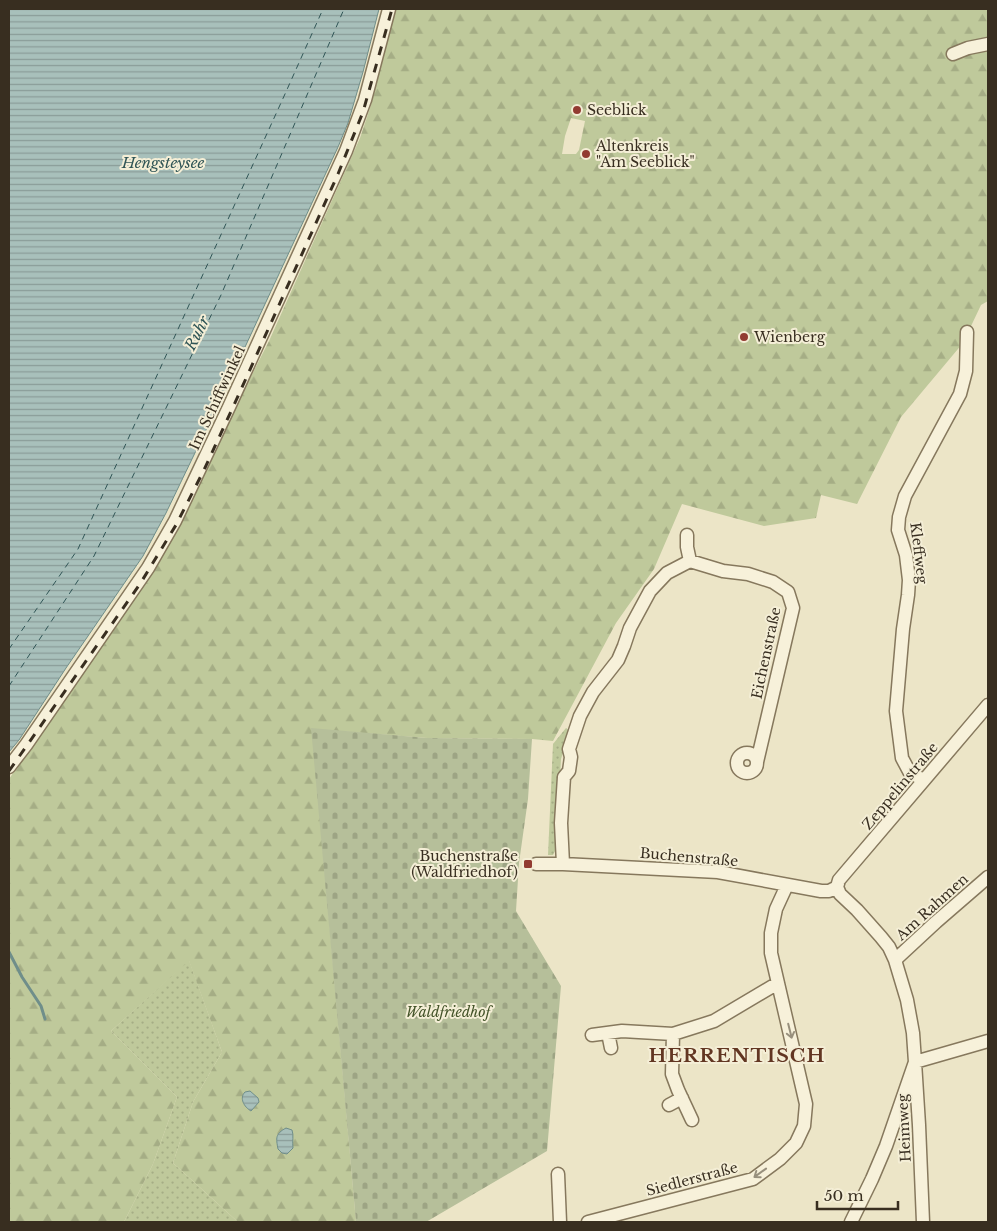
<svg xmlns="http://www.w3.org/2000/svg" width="997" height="1231" viewBox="0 0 997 1231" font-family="'Libre Baskerville',serif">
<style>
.grass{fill:url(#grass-dots)}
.forest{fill:url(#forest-firs);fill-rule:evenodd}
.cemetery{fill:url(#cemetery-stones)}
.water{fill:url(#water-rules);stroke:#6f8e8a}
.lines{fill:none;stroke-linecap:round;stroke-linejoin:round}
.stream{stroke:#6f8e8a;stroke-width:3}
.ferry{stroke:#305556;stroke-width:1;stroke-dasharray:6 5;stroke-linecap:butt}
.minor-casing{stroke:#86785d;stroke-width:15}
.minor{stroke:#f7f1da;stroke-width:12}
.rail{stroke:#382e20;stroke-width:3;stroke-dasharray:9 9;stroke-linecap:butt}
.oneway{stroke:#98907d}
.poi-dot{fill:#923b31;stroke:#f4eed6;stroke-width:2}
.labels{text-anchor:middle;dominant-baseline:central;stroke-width:4;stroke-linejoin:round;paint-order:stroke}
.poi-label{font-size:14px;fill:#382e20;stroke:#f4eed6;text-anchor:start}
.street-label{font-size:14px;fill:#382e20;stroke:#f4eed6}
.park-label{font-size:14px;font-style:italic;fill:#435328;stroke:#f4eed6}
.water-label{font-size:15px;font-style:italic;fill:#305556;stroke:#f4eed6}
.district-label{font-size:19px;font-weight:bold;letter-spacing:1px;fill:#623622;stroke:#f4eed6}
</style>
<defs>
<pattern id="grass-dots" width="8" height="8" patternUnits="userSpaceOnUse" patternTransform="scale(1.25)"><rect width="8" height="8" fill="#bfc99b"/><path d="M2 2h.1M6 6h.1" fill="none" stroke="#a5ad85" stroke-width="1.8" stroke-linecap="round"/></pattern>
<pattern id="forest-firs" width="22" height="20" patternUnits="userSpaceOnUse" patternTransform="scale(1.25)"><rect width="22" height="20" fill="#bfc99b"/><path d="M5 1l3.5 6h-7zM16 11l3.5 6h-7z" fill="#a5ad85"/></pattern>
<pattern id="cemetery-stones" width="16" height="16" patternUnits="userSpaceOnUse" patternTransform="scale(1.25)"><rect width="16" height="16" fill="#b6bf9a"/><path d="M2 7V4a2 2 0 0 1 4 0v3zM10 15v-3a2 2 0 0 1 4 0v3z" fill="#9da484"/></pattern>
<pattern id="water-rules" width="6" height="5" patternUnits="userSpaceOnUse" patternTransform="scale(1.25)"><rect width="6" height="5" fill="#a8c0bb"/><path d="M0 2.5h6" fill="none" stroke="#8a9c98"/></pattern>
</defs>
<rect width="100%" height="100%" fill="#ece5c7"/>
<path class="grass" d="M566,728L570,731L561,759L558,814V849H556L553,855H548L553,744Z
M189,960L222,1052L193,1102L173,1163L238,1222H124L153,1164L177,1097L111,1031Z"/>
<path class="forest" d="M396,9H988V301L981,305L963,343L901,417L857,504L821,495L816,518L764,526L682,504L654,569L616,623L553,741L532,739L427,738L312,729L356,1222H238L173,1163L193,1102L222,1052L189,961L111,1031L177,1097L153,1164L124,1222H9V779L151,574L269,341L360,138L371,105ZM571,118L585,121L579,150L576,154H562L565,136Z"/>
<path class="cemetery" d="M311,728L427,738L532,739L528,799L519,863L516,911L561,986L547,1151L426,1222H356Z"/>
<path class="water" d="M9,9H379L363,72L348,123L338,147L219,403L166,513L143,556L66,668L19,740L9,752Z
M250,1091L258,1098L259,1102L251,1111C244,1107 239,1098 245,1092Z
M286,1128L292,1130C294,1135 292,1142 293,1148L287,1154L282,1153L278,1149C276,1138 275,1134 286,1128Z"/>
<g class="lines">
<path class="stream" d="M9,952L22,977L41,1006L45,1019"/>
<path class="ferry" d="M9,649L78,549L285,94L323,9
M9,686L94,556L221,295L344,9"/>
<defs>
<path id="minor" d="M953,54L968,48L988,44
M690,561L723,571L748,574L773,582L788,592L793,608L757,762
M737 763a10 10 0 1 1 20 0a10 10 0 1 1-20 0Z
M9,767L26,745L148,568L175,521L229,407L346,151L365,100L389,9
M924,780L910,773L902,758L896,711L903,629L908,595L909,580L906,555L898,530L899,517L905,496L960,394L966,371L967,332
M536,864H563L718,872L821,891H829L837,887
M563,864L561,823L564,777L569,771L571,757L569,749L580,716L593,692L618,660L624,646L630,628L650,591L667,573L690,561L687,547V535
M837,887L840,894L857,910L881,937L889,947L895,960L907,1000L913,1033L915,1062L886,1146L872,1179L851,1222
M837,887L839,880L988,705
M895,960L936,922L988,877
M608,1033L611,1048
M673,1034L672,1074L678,1090L692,1120
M592,1035L622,1031L673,1034L714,1021L778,983
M669,1105L682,1098
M558,1174L560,1222
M588,1222L753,1179L780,1159L796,1143L804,1126L806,1104L771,953V933L776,909L787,885
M923,1222L919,1125L915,1062L988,1041"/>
</defs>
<use href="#minor" class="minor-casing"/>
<use href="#minor" class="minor"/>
<path class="rail" d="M9,771L140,584L176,525L204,470L239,394L338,174L363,112L392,9"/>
</g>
<defs><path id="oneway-shaft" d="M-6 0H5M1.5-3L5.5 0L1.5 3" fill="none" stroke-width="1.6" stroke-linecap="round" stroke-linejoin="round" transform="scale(1.25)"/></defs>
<g class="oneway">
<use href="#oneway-shaft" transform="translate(790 1031) rotate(76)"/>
<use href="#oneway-shaft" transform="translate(760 1173) rotate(144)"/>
</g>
<g class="poi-dot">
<circle cx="577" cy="110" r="5"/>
<circle cx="586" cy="154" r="5"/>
<circle cx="744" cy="337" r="5"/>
<rect x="523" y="859" width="10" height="10" rx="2.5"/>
</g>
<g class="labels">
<g class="poi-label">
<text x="587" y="110">Seeblick</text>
<text x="596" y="146">Altenkreis<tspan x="596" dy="16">"Am Seeblick"</tspan></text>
<text x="754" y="337">Wienberg</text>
<text x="518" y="856" text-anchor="end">Buchenstraße<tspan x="518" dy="16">(Waldfriedhof)</tspan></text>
</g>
<g class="street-label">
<text transform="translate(217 398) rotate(-65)">Im Schiffwinkel</text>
<text transform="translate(919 553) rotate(83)">Kleffweg</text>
<text transform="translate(766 653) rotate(-78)">Eichenstraße</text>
<text transform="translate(900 786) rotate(-50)">Zeppelinstraße</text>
<text transform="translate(689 857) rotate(5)">Buchenstraße</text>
<text transform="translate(932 907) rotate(-42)">Am Rahmen</text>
<text transform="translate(904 1128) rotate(-93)">Heimweg</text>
<text transform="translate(692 1179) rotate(-15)">Siedlerstraße</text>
</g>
<g class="park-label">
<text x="448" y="1012">Waldfriedhof</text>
</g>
<g class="water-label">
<text x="163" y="162">Hengsteysee</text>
<text transform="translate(197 333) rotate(-63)">Ruhr</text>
</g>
<g class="district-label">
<text x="737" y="1055">HERRENTISCH</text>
</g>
</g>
<rect width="997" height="1231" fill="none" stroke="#382e20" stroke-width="20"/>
<path d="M817 1201v8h81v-8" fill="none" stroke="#382e20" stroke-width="2.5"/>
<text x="824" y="1201" font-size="15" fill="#382e20" stroke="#f4eed6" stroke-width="4" paint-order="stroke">50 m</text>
</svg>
